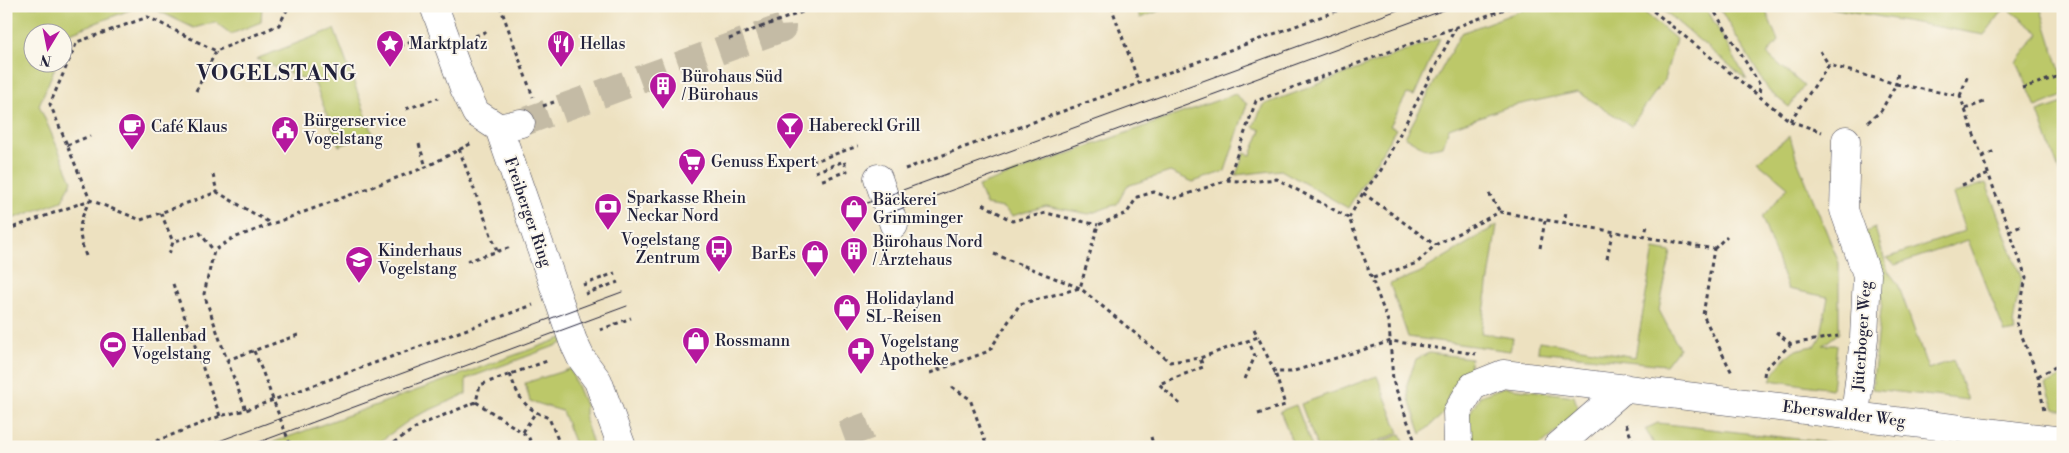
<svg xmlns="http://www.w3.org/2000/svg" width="2069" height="453" viewBox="0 0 2069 453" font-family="'Libre Bodoni',serif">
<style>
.green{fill:#bcc869;stroke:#6f7552}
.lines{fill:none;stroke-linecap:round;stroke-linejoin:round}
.minor-tunnel{stroke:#c4bba5;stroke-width:28;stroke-dasharray:28 14;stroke-linecap:butt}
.minor-casing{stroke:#403f4f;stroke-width:29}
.path{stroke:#403f4f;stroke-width:3;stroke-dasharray:4 4;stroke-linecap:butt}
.minor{stroke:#fff;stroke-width:28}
.tram{stroke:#22223b;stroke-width:1}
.path-bridge{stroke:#403f4f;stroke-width:3;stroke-dasharray:4 4;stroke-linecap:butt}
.labels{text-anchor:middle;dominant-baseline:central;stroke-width:4;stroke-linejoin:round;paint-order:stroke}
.poi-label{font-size:16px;fill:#22223b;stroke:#fbf7ec;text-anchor:start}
.street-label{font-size:16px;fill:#22223b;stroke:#fbf7ec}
.district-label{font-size:21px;font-weight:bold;letter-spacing:1px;fill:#22223b;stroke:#fbf7ec}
</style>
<rect width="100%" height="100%" fill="#fbf7ec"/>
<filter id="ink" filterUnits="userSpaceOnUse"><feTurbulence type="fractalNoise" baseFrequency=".02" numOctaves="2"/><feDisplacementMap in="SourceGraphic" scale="10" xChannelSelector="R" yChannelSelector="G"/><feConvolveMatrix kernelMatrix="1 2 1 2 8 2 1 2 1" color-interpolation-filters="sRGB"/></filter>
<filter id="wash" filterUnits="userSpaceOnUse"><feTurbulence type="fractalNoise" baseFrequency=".0096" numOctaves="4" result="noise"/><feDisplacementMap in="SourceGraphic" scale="20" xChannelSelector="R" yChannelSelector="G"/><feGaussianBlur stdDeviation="1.12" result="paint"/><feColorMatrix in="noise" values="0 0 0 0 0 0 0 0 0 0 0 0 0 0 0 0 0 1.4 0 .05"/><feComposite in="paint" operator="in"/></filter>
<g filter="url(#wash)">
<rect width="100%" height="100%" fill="#ede1c0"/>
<path class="green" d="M6,6H140L70,33L63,50L62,32H32V62L57,63L39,105L72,181L62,201L6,221Z
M148,6H262L261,22L231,34L215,22L194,28Z
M1136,6H1172L1140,18Z
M1533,6H1637L1676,39L1664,80L1631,126L1578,92L1507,107L1449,128L1443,146L1426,149L1405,137L1461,33Z
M1658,6H1705L1747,80Z
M1718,6H1764L1778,41L1767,54L1804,86L1789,107L1769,91Z
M1830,6H2040L2063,81V96L2036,107L2017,62L2040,33L2006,7L1984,35L1831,8Z
M334,29L373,134L339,146L315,84L256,59Z
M1440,38L1414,96L1407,94L1390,126L1396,129L1348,208L1281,170L1236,175L1244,153L1251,155L1261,130L1253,127L1263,105Z
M1235,94L1247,104L1225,171L1193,182L1170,172L1127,186L1117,204L1089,214L1046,206L1012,216L1003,208L986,205L978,186Z
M2063,103V182L2038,112Z
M1790,136L1796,157L1839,263V333L1823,345H1837L1832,389L1770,380C1782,359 1790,348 1816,346L1821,335L1828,297L1788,289L1762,218L1788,187L1757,161Z
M1986,183L2021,277L2013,324L2016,331L2005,333L1968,240L1895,265L1887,258L1965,231L1953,194Z
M1497,225L1481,333L1513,338L1510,351L1408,337L1390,284L1419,273Z
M1875,228L1888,271L1898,284L1928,369L1953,360L1968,400L1872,389L1882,301L1877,270L1863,233Z
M1654,249L1671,252L1659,310L1679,348L1666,365L1538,352L1539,341L1635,357Z
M562,338L563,343L466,379V394L414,417L372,447H260Z
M1429,353L1471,358L1469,372L1450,392L1442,415L1421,434L1409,399L1407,384L1416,359Z
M570,369L585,405V420L594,447H576L562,411L530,401L525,383Z
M2063,375V411L2055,409L2046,385Z
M1377,376L1399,433L1362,447H1317L1301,404Z
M1504,387L1574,396L1579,412L1538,447H1475L1470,440L1466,419L1480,396Z
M1296,405L1312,447H1294L1280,411Z
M1658,423L1868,447H1656L1645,429Z
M1401,434L1406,446L1368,447Z"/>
</g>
<g filter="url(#ink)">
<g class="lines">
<path class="minor-tunnel" d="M521,123L782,28L781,6
M843,435L870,425"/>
<defs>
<path id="minor" d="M434,6L464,88L476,113L499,128L573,341L581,358L598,381L622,447
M499,128L521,123
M1846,140L1844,210L1867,275L1864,338L1855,416
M878,178L894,225
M1460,447L1458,444L1457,412L1473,386L1503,374L2063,441
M1557,447L1625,388"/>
</defs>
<use href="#minor" class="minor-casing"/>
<path class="path" d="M500,6L533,97
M1111,6L1139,83
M1647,6L1790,121L1822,132
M1711,6L1760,85L1759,96
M475,36L488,31
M729,39L761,27
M385,51L417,40
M1820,51L1829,65
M2022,88L2063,75
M196,91L216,51
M1960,96L1968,75
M543,106L554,102
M406,109L438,98
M1965,109L1984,102
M1790,121L1829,65L1896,84L1898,72
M1868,122L1881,111L1896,84L1960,96L2026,277L2017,324L2038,376L2044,411
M419,144L426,167
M67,145L90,136
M459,149L497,251
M1982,156L1995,151
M812,162L858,146
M905,169L1350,6
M815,172L844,161L847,171L820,181
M213,175L217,192
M1228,180L1256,101L1513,6
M1962,185L1989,174
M1363,193L1435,245
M1489,193L1500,212
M983,204L1012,221L1046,213L1098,225
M161,213L173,242
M1349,218L1363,193L1381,170L1456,27
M1564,225L1566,211
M6,230L90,200L141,220L217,192L270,223
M2009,231L2022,226
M1644,238L1647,226
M1540,248L1545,221
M1714,249L1727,236
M169,254L173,242L200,233L214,251
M994,254L1080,288L1170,362L1200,358L1258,337L1275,372H1291L1391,341L1476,354
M86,256C77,232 78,223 90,200L50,104L77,42L148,17L216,51L279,25L289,6
M1607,259L1612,233
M467,261L511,247
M1373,278L1417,263L1435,245L1500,212L1714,249L1703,315L1732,373
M173,284L220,416
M583,285L615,273
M585,294L618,282
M1254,329L1258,337
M600,330L631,318
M1776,332L1791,344
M298,335L227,360L204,294L214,251L231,239L426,167L472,143
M254,351L263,373
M227,360L246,410
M930,373L989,351L1020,304L1080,288L1098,225L1127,213L1137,197L1154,192L1173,199L1228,180L1248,182L1277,179L1349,218L1389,324L1393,381L1417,447
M510,374C518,398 525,409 549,418L561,447
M1764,376L1765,369L1791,344L1838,336
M2038,376L2063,363
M1245,379L1255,356L1248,340
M952,387L970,399L987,447
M476,402L528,436L533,447
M1180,404L1159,384L1203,367L1200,358
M1258,414L1285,405L1275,372
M1626,424L1635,447
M523,432L535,413
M1151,437L1154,447
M141,447L220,416L246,410L533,305
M387,447L420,425L476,402L480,385L550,360"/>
<use href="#minor" class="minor"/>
<path class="tram" d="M867,203L1409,6
M873,219L1455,6
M203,447L622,292
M246,447L627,306"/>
<path class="path-bridge" d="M761,27L819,6
M263,373L291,447"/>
</g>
</g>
<defs>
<symbol id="sight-pin" viewBox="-11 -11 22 30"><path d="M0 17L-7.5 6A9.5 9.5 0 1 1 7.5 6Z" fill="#b5179e" stroke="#fbf7ec"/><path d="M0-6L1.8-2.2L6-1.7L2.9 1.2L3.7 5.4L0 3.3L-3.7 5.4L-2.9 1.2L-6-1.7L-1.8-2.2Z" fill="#fff"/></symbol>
<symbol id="restaurant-pin" viewBox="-11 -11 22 30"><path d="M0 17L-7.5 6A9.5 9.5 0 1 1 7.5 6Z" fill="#b5179e" stroke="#fbf7ec"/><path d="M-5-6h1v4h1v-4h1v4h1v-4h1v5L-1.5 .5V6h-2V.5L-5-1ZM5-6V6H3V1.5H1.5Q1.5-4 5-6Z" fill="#fff"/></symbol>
<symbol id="building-pin" viewBox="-11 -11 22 30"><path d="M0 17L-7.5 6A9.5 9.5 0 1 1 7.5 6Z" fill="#b5179e" stroke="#fbf7ec"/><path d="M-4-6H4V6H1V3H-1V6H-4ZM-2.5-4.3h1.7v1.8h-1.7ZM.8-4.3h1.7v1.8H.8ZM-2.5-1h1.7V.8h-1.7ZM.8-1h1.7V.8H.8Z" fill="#fff"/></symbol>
<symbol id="bar-pin" viewBox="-11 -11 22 30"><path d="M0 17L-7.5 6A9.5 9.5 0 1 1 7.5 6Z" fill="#b5179e" stroke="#fbf7ec"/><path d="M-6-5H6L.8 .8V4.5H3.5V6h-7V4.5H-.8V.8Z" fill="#fff"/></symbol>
<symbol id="cafe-pin" viewBox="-11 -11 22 30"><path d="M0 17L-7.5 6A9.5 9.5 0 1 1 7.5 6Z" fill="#b5179e" stroke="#fbf7ec"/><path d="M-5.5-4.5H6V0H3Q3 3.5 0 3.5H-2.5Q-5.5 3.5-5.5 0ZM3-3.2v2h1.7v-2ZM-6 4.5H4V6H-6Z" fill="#fff"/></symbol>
<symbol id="civic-pin" viewBox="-11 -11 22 30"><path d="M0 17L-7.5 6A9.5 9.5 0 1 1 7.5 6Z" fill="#b5179e" stroke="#fbf7ec"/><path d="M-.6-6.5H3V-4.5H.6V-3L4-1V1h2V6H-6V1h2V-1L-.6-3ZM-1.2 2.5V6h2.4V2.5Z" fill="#fff"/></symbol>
<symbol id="supermarket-pin" viewBox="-11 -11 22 30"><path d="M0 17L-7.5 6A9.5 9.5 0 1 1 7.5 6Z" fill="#b5179e" stroke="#fbf7ec"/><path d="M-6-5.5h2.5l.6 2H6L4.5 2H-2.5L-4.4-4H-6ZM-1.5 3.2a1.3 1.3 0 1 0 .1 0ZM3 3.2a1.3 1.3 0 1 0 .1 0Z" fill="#fff"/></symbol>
<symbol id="bank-pin" viewBox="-11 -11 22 30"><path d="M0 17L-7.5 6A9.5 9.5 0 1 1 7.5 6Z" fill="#b5179e" stroke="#fbf7ec"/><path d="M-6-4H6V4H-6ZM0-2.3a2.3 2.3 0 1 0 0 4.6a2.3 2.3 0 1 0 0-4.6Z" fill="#fff"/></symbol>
<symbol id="shop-pin" viewBox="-11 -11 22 30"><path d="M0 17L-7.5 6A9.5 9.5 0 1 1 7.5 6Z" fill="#b5179e" stroke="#fbf7ec"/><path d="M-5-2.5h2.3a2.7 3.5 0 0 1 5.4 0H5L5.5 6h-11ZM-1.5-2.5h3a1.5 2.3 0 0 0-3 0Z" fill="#fff"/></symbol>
<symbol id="bus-pin" viewBox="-11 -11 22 30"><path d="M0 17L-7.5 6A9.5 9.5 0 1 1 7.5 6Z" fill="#b5179e" stroke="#fbf7ec"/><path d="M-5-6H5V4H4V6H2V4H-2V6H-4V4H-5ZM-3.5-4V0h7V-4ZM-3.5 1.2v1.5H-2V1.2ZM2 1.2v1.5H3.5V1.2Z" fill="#fff"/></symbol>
<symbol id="school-pin" viewBox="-11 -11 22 30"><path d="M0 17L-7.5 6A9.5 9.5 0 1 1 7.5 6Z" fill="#b5179e" stroke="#fbf7ec"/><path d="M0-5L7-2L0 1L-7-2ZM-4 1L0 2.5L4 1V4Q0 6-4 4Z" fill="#fff"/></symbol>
<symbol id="stadium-pin" viewBox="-11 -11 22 30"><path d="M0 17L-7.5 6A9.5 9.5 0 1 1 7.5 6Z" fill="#b5179e" stroke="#fbf7ec"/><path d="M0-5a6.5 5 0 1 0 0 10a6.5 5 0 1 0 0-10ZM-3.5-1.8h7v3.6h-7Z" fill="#fff"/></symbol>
<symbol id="pharmacy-pin" viewBox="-11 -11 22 30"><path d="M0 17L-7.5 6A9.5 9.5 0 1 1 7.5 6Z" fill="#b5179e" stroke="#fbf7ec"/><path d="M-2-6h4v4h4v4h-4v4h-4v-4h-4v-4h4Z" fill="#fff"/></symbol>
</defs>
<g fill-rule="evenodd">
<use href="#sight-pin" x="374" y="28" width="32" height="43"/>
<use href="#restaurant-pin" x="545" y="28" width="32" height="43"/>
<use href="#building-pin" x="647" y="70" width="32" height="43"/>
<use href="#bar-pin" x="774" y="110" width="32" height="43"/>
<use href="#cafe-pin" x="116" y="111" width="32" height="43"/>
<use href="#civic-pin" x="269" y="114" width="32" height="43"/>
<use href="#supermarket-pin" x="676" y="146" width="32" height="43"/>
<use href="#bank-pin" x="592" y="191" width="32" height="43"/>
<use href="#shop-pin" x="838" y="193" width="32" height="43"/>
<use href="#bus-pin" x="703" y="233" width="32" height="43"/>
<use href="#building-pin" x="838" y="235" width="32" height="43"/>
<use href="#shop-pin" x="799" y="238" width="32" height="43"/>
<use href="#school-pin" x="343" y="244" width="32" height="43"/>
<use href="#shop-pin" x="831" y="292" width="32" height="43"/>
<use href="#shop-pin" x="680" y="325" width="32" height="43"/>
<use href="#stadium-pin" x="97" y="329" width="32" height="43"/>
<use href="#pharmacy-pin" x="845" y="335" width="32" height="43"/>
</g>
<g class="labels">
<g class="poi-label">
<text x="409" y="44">Marktplatz</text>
<text x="580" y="44">Hellas</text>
<text x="682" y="77">Bürohaus Süd<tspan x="682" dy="18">/ Bürohaus</tspan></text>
<text x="304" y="121">Bürgerservice<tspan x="304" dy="18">Vogelstang</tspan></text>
<text x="809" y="126">Habereckl Grill</text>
<text x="151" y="127">Café Klaus</text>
<text x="711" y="162">Genuss Expert</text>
<text x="627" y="198">Sparkasse Rhein<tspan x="627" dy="18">Neckar Nord</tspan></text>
<text x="873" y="200">Bäckerei<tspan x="873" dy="18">Grimminger</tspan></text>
<text x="700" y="240" text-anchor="end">Vogelstang<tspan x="700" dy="18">Zentrum</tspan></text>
<text x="873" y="242">Bürohaus Nord<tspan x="873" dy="18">/ Ärztehaus</tspan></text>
<text x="378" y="251">Kinderhaus<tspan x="378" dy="18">Vogelstang</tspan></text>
<text x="796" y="254" text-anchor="end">BarEs</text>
<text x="866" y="299">Holidayland<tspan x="866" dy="18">SL-Reisen</tspan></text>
<text x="132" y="336">Hallenbad<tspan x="132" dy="18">Vogelstang</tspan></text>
<text x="715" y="341">Rossmann</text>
<text x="880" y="342">Vogelstang<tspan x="880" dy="18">Apotheke</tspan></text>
</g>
<g class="street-label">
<text transform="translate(528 212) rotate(71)">Freiberger Ring</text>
<text transform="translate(1862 336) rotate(-86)">Jüterboger Weg</text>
<text transform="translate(1844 414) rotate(7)">Eberswalder Weg</text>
</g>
<g class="district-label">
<text x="277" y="74">VOGELSTANG</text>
</g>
</g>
<rect width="2069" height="453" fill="none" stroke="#fbf7ec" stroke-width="25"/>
<g transform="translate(48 48) rotate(190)"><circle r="24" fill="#fbf7ec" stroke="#a4a2a5"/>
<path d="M0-4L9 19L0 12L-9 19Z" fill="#b5179e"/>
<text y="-8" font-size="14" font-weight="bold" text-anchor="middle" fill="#22223b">N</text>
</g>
</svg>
